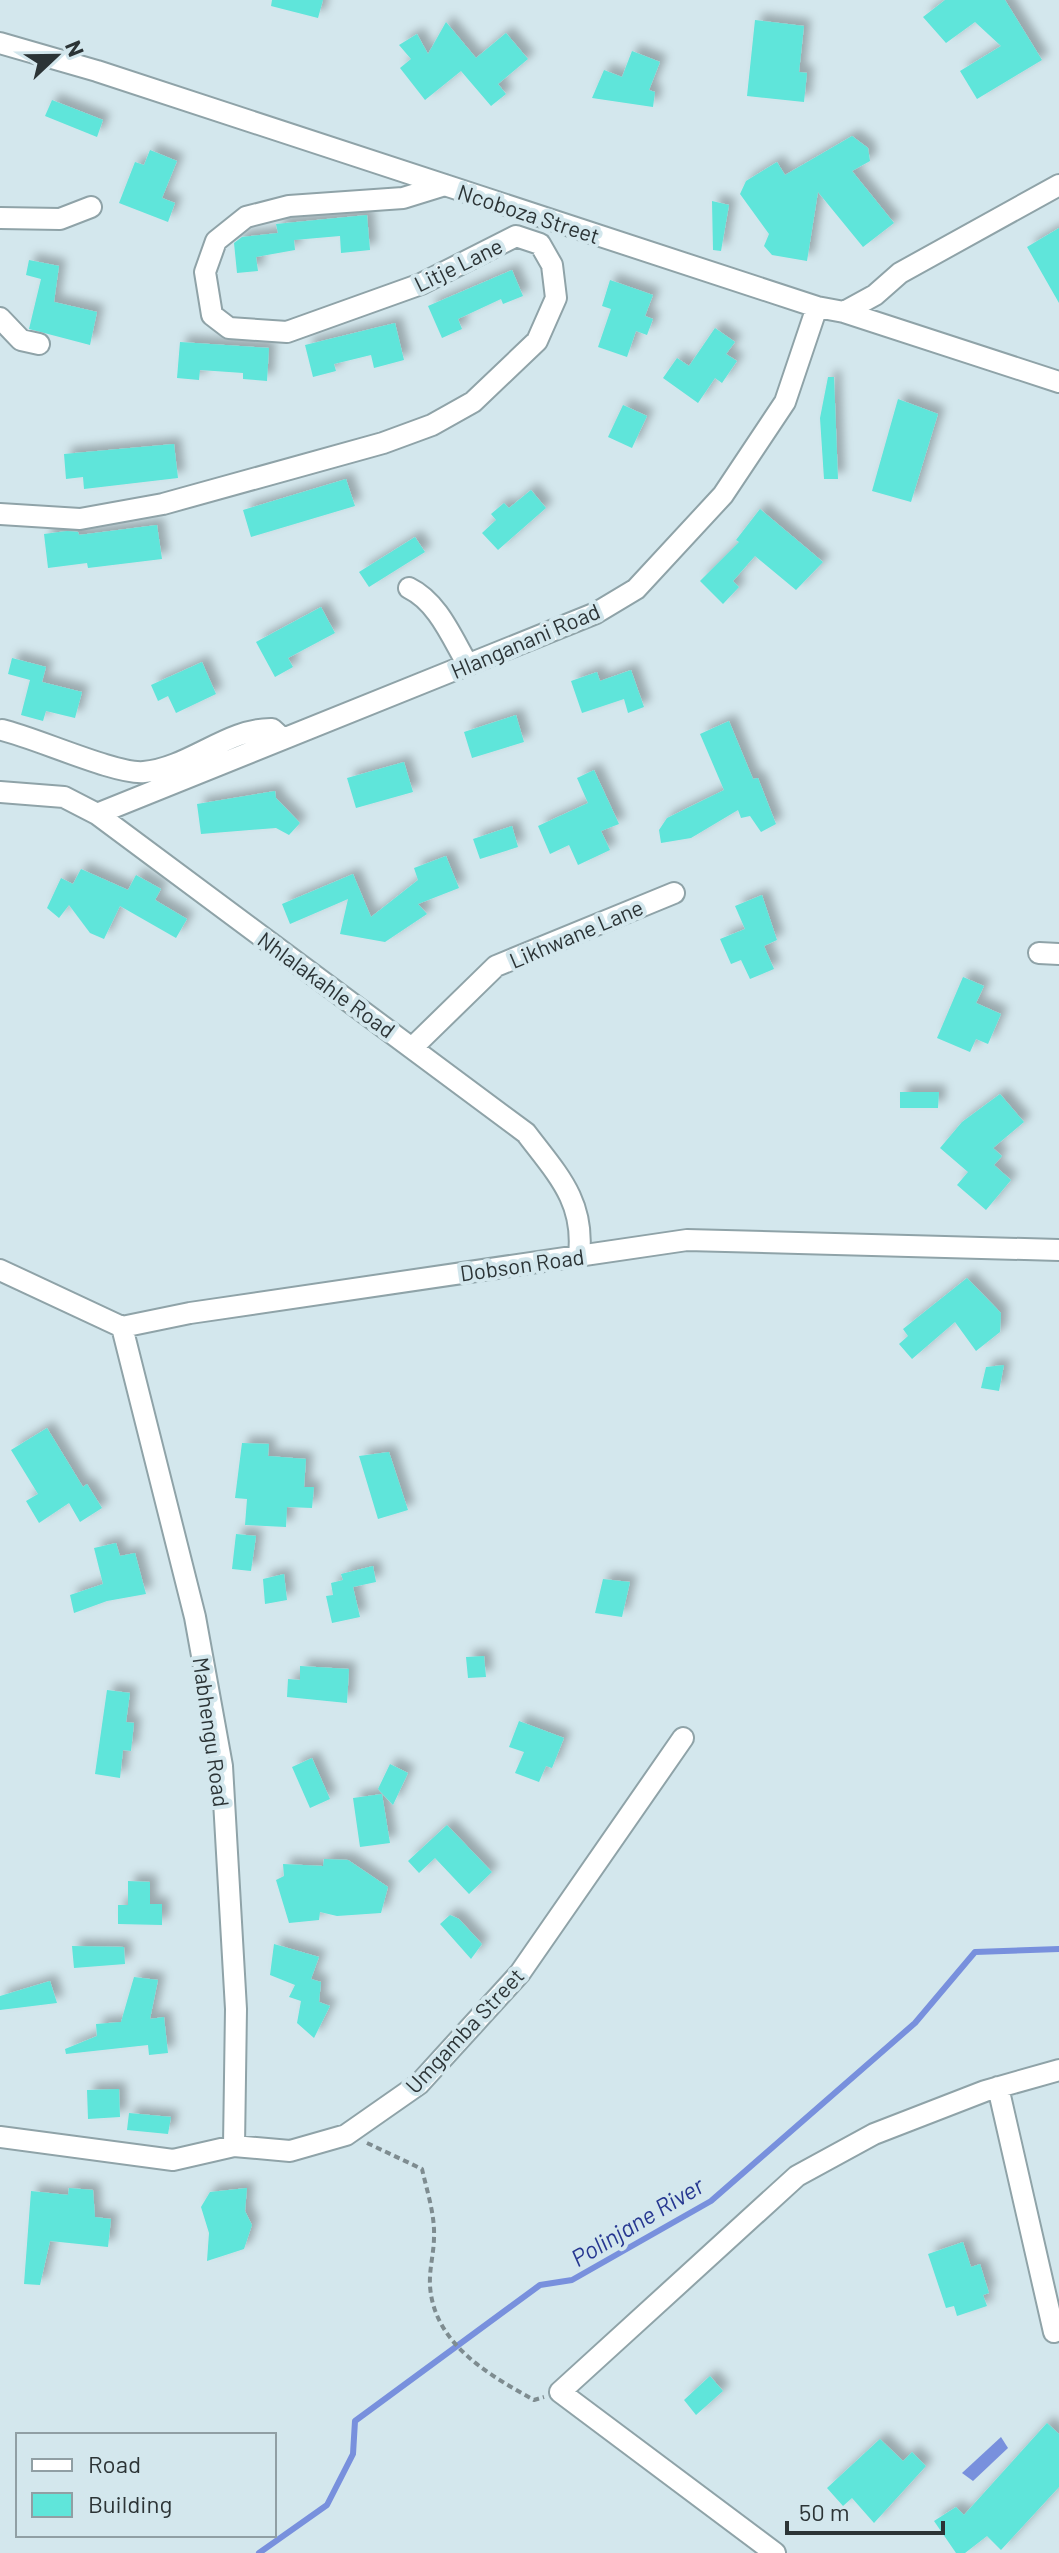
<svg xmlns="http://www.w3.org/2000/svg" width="1059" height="2553" viewBox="0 0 1059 2553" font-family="Barlow,sans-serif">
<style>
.water{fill:#7890dd}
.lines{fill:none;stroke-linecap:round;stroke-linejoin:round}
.stream{stroke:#7890dd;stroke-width:6}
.building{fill:#5fe5da;filter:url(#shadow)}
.minor-casing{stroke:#8fa3a8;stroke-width:24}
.path{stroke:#7e8c90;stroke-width:4;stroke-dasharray:6 4;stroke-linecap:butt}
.minor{stroke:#fff;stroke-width:20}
.labels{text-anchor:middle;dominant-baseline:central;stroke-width:8;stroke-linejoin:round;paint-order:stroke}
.street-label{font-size:22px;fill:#2c3436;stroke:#d3e7ed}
.water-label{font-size:24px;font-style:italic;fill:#273891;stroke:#d3e7ed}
</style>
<defs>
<filter id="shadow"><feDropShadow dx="7" dy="-7" stdDeviation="4" flood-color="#0004"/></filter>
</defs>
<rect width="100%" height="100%" fill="#d3e7ed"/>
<path class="water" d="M1001,2437L1008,2448L973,2481L962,2473Z"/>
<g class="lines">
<path class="stream" d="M259,2553L327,2505L353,2454L355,2421L540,2285L572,2280L711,2201L915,2023L975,1952L1059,1949"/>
</g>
<path class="building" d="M272,0H323L318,18L271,6Z
M945,0H1005L1042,60L977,99L960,71L1001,46L975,22L946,43L923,17Z
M755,20L804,26L799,72L807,73L804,102L747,96Z
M446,22L476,58L506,33L528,59L498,84L506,94L491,106L461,71L425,100L400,68L411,59L399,45L417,34L428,54Z
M632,51L660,62L649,90L655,92L653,107L592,98L604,70L622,77Z
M52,100L103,120L97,137L45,116Z
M852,136L868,148L870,161L852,171L894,223L863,247L818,192L807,261L772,255L764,246L769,234L740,194L746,181L777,162L785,175Z
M150,150L177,161L162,198L175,203L168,222L119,203L135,162L144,165Z
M712,201L729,205L721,251L713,250Z
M367,215L370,250L341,253L340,236L294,240L295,250L256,257L258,271L237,273L234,243L242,237L278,233L276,224Z
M1059,228V303L1027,247Z
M29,260L59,266L54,302L97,312L90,345L29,329L41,279L26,275Z
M512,270L523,296L503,304L501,299L458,319L462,329L442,338L428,306Z
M610,280L653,295L645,316L653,319L647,335L636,331L627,357L598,347L611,309L602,306Z
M395,323L404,360L374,368L371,355L334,364L336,371L313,377L305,345Z
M715,328L735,342L726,354L737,361L722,383L715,378L698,403L663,378L677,358L689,366Z
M180,342L269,348L267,381L243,379V373L200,370L199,380L177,378Z
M828,377H834L838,479H824L820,418Z
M898,399L938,414L911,502L872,491Z
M623,405L647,416L632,448L608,437Z
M174,444L178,478L84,489L83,477L66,479L64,454Z
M346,479L355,506L251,537L243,510Z
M531,490L546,508L498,550L482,533L496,520L491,514L504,503L509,508Z
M760,509L823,562L796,590L755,556L733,581L739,587L723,604L700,581L739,542L736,540Z
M157,525L162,559L88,568L87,563L48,568L44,534L67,531L78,532L79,535Z
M415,537L425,552L369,587L359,572Z
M321,607L335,633L288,658L293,667L275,677L256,642Z
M12,658L46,667L42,682L82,692L75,718L46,711L43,721L21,715L30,680L8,674Z
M202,662L216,694L176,713L168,696L158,701L151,685Z
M631,670L644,707L628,713L624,699L582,713L571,681L597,672L600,681Z
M516,715L524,742L472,758L464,732Z
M729,721L753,779L758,778L776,824L761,832L750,816L741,818L738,810L691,838L661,843L659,830L667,818L724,790L700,734Z
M404,762L413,792L356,808L347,778Z
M594,770L619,824L601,831L610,850L578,865L569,845L550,854L538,826L588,803L577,778Z
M275,791L276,798L300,823L289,835L276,828L201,834L197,804Z
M512,826L518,847L480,859L473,839Z
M446,856L459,888L418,904L427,914L385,942L340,934L348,899L290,924L282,904L353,874L371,917L418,880L414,868Z
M81,869L128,890L136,875L161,889L155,900L187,919L176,938L120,906L104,939L90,933L69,905L59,918L47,908L61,878L73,884Z
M762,895L777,940L764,946L774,969L750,979L741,960L731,964L720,939L745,929L735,906Z
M963,977L984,986L976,1003L1001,1014L988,1044L976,1039L970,1052L937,1038Z
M900,1092H939L938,1108H900Z
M1000,1094L1024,1122L993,1148L1002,1156L994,1165L1011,1180L986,1210L957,1185L968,1172L940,1148L962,1122Z
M967,1278L1001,1313L1000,1332L976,1351L955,1322L912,1359L899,1344L908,1336L903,1329Z
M1004,1365L999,1391L981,1388L986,1367Z
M47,1428L83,1487L87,1484L102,1508L80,1522L69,1503L39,1523L26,1501L38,1494L11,1450Z
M242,1443L269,1444L268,1456L306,1459L304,1487H314L312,1508L287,1507L286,1527L245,1525L247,1499L235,1498Z
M389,1452L408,1510L378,1519L359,1456Z
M236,1534L256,1536L251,1571L232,1569Z
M116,1543L120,1556L135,1553L146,1594L107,1601L74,1613L70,1595L103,1584L94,1548Z
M373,1566L376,1582L353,1587L360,1617L332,1623L326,1596L333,1595L331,1583L343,1580L341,1574Z
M284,1574L287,1600L265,1604L263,1579Z
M603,1579L630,1582L622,1617L595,1613Z
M484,1656L486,1677L468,1678L466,1657Z
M300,1666L349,1669L347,1703L287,1697L288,1679L300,1680Z
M107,1690L130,1693L126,1722L134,1723L131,1751L123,1750L120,1778L95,1774Z
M519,1721L564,1738L552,1768L546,1766L539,1782L515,1773L524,1752L509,1747Z
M312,1758L330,1799L310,1808L292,1767Z
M390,1764L408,1773L393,1805L378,1789Z
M382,1794L390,1843L360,1847L353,1798Z
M447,1825L492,1872L469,1894L435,1858L419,1873L408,1861Z
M324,1859L348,1860L388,1887L381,1913L337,1916L320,1912L319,1920L289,1923L276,1880L284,1876L283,1864L323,1866Z
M128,1881L150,1882V1904H162V1925L118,1924V1905H128Z
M450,1915L459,1919L482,1944L471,1959L440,1924Z
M274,1944L319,1957L311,1979L321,1982L319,2002L330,2006L314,2038L297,2023L301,2001L289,1997L295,1985L270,1975Z
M72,1946L124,1947L125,1964L74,1968Z
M134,1977L158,1980L150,2019L164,2017L168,2053L149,2055L148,2045L66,2054L65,2049L97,2036L96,2024L121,2022Z
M50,1981L57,2003L0,2010V1996Z
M119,2089L120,2117L88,2119L87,2090Z
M129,2113L171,2117L168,2134L127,2130Z
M69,2188L93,2190L95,2217L111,2219L108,2247L50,2241L40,2285L24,2284L31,2191L68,2195Z
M247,2188L245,2211L252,2225L244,2249L207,2261L209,2233L201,2207L210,2192Z
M963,2242L971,2267L980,2264L989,2293L983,2295L987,2306L957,2316L954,2306L946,2308L928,2254Z
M710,2376L723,2391L696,2415L684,2400Z
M1047,2423L1059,2434V2487L1001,2550L987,2536L965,2553H956L934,2521L956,2507L964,2515Z
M880,2439L903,2461L912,2452L926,2466L874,2523L852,2498L843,2506L827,2488Z"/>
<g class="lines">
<defs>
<path id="minor" d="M0,43L97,71L817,307L844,312L1059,382
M0,218L60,219L91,207
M844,312L875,295L900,273L1059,185
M0,318L21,340L39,344
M0,514L80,519L163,504L383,443L432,425L473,402L537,341L556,298L552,265L540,244L516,236L421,284L287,332L229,328L212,315L205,272L216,241L246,217L289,206L403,198L445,185
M409,588C438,602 452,638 468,665
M2,730C36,738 117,775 144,772C189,768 228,728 272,729L283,739
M0,792L64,797L97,814L526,1133C557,1174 585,1201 579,1255
M97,814L596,613L636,589L723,495L785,402L817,307
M1039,953L1059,954
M413,1047L496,966L674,893
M0,1270L122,1327L190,1313L687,1240L1059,1250
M122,1327L195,1617L222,1766L236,2009L234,2146
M998,2087L1054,2332
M0,2137L173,2160L234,2146L290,2151L346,2135L419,2084L520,1973L683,1738
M775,2553L560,2392L797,2176L874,2134L985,2091L1059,2070"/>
</defs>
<use href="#minor" class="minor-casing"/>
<path class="path" d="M367,2143L422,2169C427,2191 435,2215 434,2237C434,2253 429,2269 430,2286C434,2344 489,2375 534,2400L544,2397"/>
<use href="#minor" class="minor"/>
</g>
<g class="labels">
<g class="street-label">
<text transform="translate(529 213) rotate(18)">Ncoboza Street</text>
<text transform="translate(458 264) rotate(-26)">Litje Lane</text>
<text transform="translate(525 640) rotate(-23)">Hlanganani Road</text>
<text transform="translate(576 933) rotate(-23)">Likhwane Lane</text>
<text transform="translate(327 984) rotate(36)">Nhlalakahle Road</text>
<text transform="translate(522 1264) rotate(-8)">Dobson Road</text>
<text transform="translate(212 1732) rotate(82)">Mabhengu Road</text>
<text transform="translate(464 2030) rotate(-47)">Umgamba Street</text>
</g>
<g class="water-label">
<text transform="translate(637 2221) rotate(-31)">Polinjane River</text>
</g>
</g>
<rect x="16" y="2433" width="260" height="104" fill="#d3e7ed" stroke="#909fa4" stroke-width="2"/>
<rect x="32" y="2459" width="40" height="12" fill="#ffffff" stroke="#909fa4" stroke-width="2"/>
<text x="88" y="2473" font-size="24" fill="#2c3436">Road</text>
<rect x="32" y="2493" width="40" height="24" fill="#5fe5da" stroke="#909fa4" stroke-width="2"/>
<text x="88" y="2513" font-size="24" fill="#2c3436">Building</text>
<g transform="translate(56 56) rotate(68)" stroke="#d3e7ed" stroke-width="6" paint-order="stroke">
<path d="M0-6L14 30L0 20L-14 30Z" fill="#2c3436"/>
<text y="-12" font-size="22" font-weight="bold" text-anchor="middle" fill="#2c3436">N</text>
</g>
<path d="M787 2521v12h156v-12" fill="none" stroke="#2c3436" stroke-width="4"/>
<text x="799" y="2521" font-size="24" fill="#2c3436" stroke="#d3e7ed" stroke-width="6" paint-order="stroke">50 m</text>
</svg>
